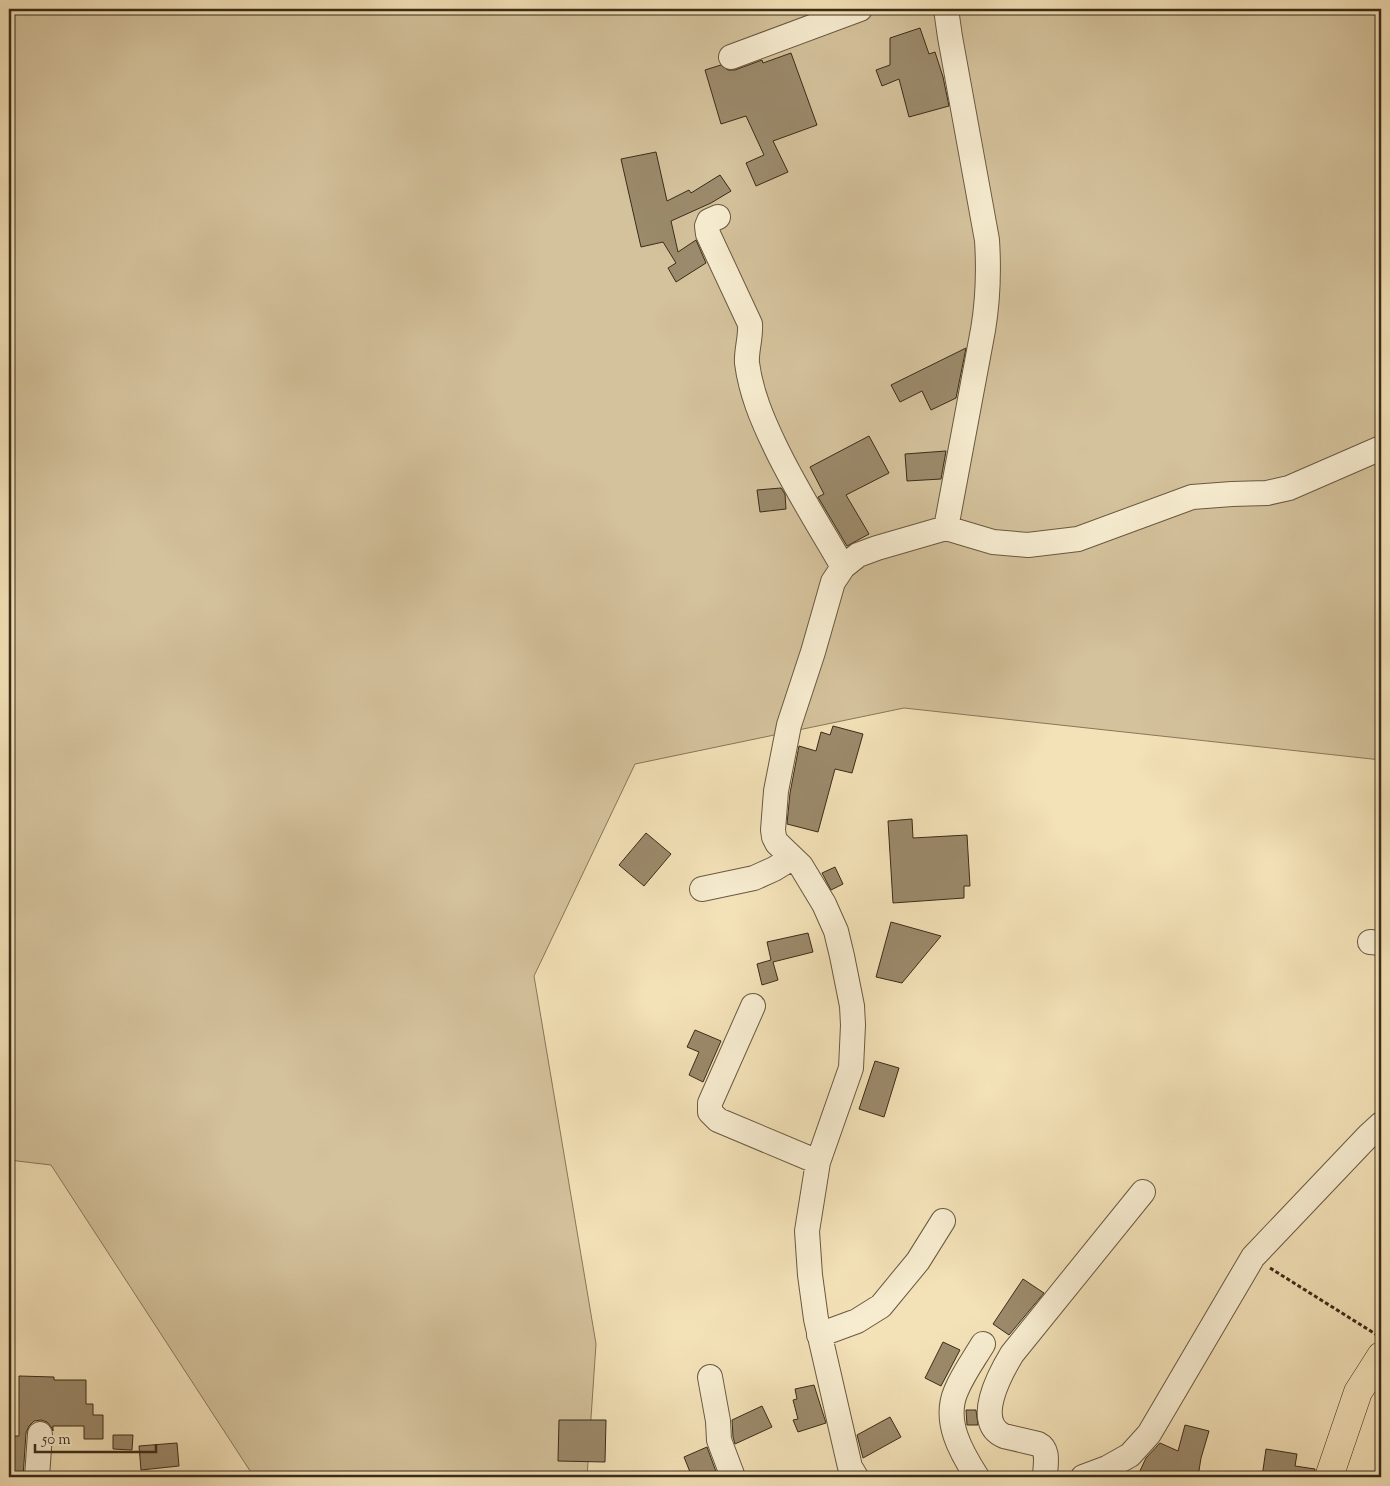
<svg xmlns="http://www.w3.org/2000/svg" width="1390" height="1486" viewBox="0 0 1390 1486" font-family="'Sorts Mill Goudy',serif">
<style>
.green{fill:#d4c29c;stroke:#88775a}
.building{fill:#9b8a6b;stroke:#3b2c18}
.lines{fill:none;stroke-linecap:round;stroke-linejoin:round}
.minor-casing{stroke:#695940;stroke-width:26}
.major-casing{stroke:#3b2c18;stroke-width:29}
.path{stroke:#3b2c18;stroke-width:3;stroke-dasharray:4 2.5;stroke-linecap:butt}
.minor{stroke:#f7ecd0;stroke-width:24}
.major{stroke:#f3e1b7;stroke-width:28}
</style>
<rect width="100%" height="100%" fill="#f3e1b7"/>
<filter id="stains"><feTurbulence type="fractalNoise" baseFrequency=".004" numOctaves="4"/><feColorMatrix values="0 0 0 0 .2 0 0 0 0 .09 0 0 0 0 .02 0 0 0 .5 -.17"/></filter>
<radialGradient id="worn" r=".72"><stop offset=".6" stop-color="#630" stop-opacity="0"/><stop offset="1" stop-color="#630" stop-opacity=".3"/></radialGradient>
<path class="green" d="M9,9H1381V760L904,708L635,764L534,976L596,1344L587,1477H254L51,1165L9,1160Z"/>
<path class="building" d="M920,28L929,54L935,52L943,77L949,106L909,117L899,79L882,86L876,70L890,65V38Z
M791,53L817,125L773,141L788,172L756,186L746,163L764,155L746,116L721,124L705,70L721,65L728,70H735L762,60L763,63Z
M656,152L667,201L689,190L691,193L720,175L731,191L711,203L671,221L678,252L696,240L706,263L676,282L668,268L676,263L663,242L641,247L621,159Z
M966,348L956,398L931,410L922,391L900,402L891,385Z
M869,436L889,473L846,495L869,534L847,546L818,497L824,494L810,467Z
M946,451L941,479L907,481L905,454Z
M781,488L785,494L786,509L760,512L757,490Z
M833,726L863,734L852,773L835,769L818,832L787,824L790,793L799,746L816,751L821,732L830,735Z
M912,819L913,838L967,835L970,886H964V898L893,903L888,821Z
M646,833L671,854L644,886L619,865Z
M835,867L843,884L831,890L822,873Z
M891,922L941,936L902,983L876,977Z
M808,933L813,952L773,962L778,980L762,985L757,964L771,960L767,942Z
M695,1030L721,1041L703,1082L689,1075L699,1052L687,1047Z
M875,1061L899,1068L884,1117L859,1109Z
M1023,1279L1044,1293L1009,1335L993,1324Z
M943,1342L960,1350L941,1386L925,1378Z
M19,1376L54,1377V1380H86V1404H93V1415H103V1439H84V1426H53V1431L52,1428L47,1422L41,1420L34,1421L29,1426L26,1433L23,1477H9V1459H14V1436H19Z
M814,1385L826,1423L798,1432L793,1420L798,1419L793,1400L797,1399L795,1389Z
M762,1406L772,1427L735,1444L733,1437L732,1420Z
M966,1410H976L978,1425H967Z
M890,1417L901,1437L863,1458L857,1435Z
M559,1420H606L605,1462L558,1461Z
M1185,1425L1209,1431L1201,1458L1198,1477H1148L1139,1473L1146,1458L1160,1443L1178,1451Z
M113,1435H133L132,1450L113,1449Z
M177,1443L179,1466L141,1470L139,1446Z
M707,1447L718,1477H692L684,1457Z
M1266,1449L1297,1454L1295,1466L1315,1469L1314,1477H1262Z"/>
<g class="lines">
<defs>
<path id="minor" d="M731,57L860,9
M718,217L709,221L707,226L708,234L750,324C751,338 746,351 747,363C751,393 762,419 775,446C795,488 820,527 843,567
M946,528L983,330C988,300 989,271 987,240L950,37L946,9
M702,889L754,878L774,869L792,858
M1370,942L1381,943
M753,1006L710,1103V1112L718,1120L818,1162
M819,1335L857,1321L881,1306L918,1261L943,1221
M710,1377L718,1421L719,1440L733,1477
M37,1477L40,1434
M856,1477L850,1467L816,1319L810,1275L807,1231L818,1162L851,1068L853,1025L852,1006L842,956L836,931L824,904L801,866L777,843L774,837L773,830L776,791L789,725L813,652L833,582L843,567L858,555L877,548L946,528L993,542L1028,545L1078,539L1192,497L1232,494L1267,493L1289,488L1381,448
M977,1477C961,1452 943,1421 956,1391C963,1374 974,1359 983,1344
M1045,1477C1045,1465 1050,1450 1038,1444L1004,1436C973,1423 1000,1374 1012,1354L1143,1192
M1083,1477L1107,1468L1130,1455L1149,1434L1253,1257L1369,1135L1381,1124"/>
<path id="major" d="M1329,1477L1358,1392L1381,1356"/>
</defs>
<use href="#minor" class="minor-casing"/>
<use href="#major" class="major-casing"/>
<path class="path" d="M1270,1268L1377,1335"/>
<use href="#minor" class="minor"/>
<use href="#major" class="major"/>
</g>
<rect width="1390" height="1486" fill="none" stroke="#f3e1b7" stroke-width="30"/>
<rect x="10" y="10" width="1370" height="1466" fill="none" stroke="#3b2c18" stroke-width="2.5"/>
<rect x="15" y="15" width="1360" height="1456" fill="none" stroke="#3b2c18"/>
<path d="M35 1444v8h121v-8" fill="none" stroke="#3b2c18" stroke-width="2.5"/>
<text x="42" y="1444" font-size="15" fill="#3b2c18" stroke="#f7ecd0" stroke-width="4" paint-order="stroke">50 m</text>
<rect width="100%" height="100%" filter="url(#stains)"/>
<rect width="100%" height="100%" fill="url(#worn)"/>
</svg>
